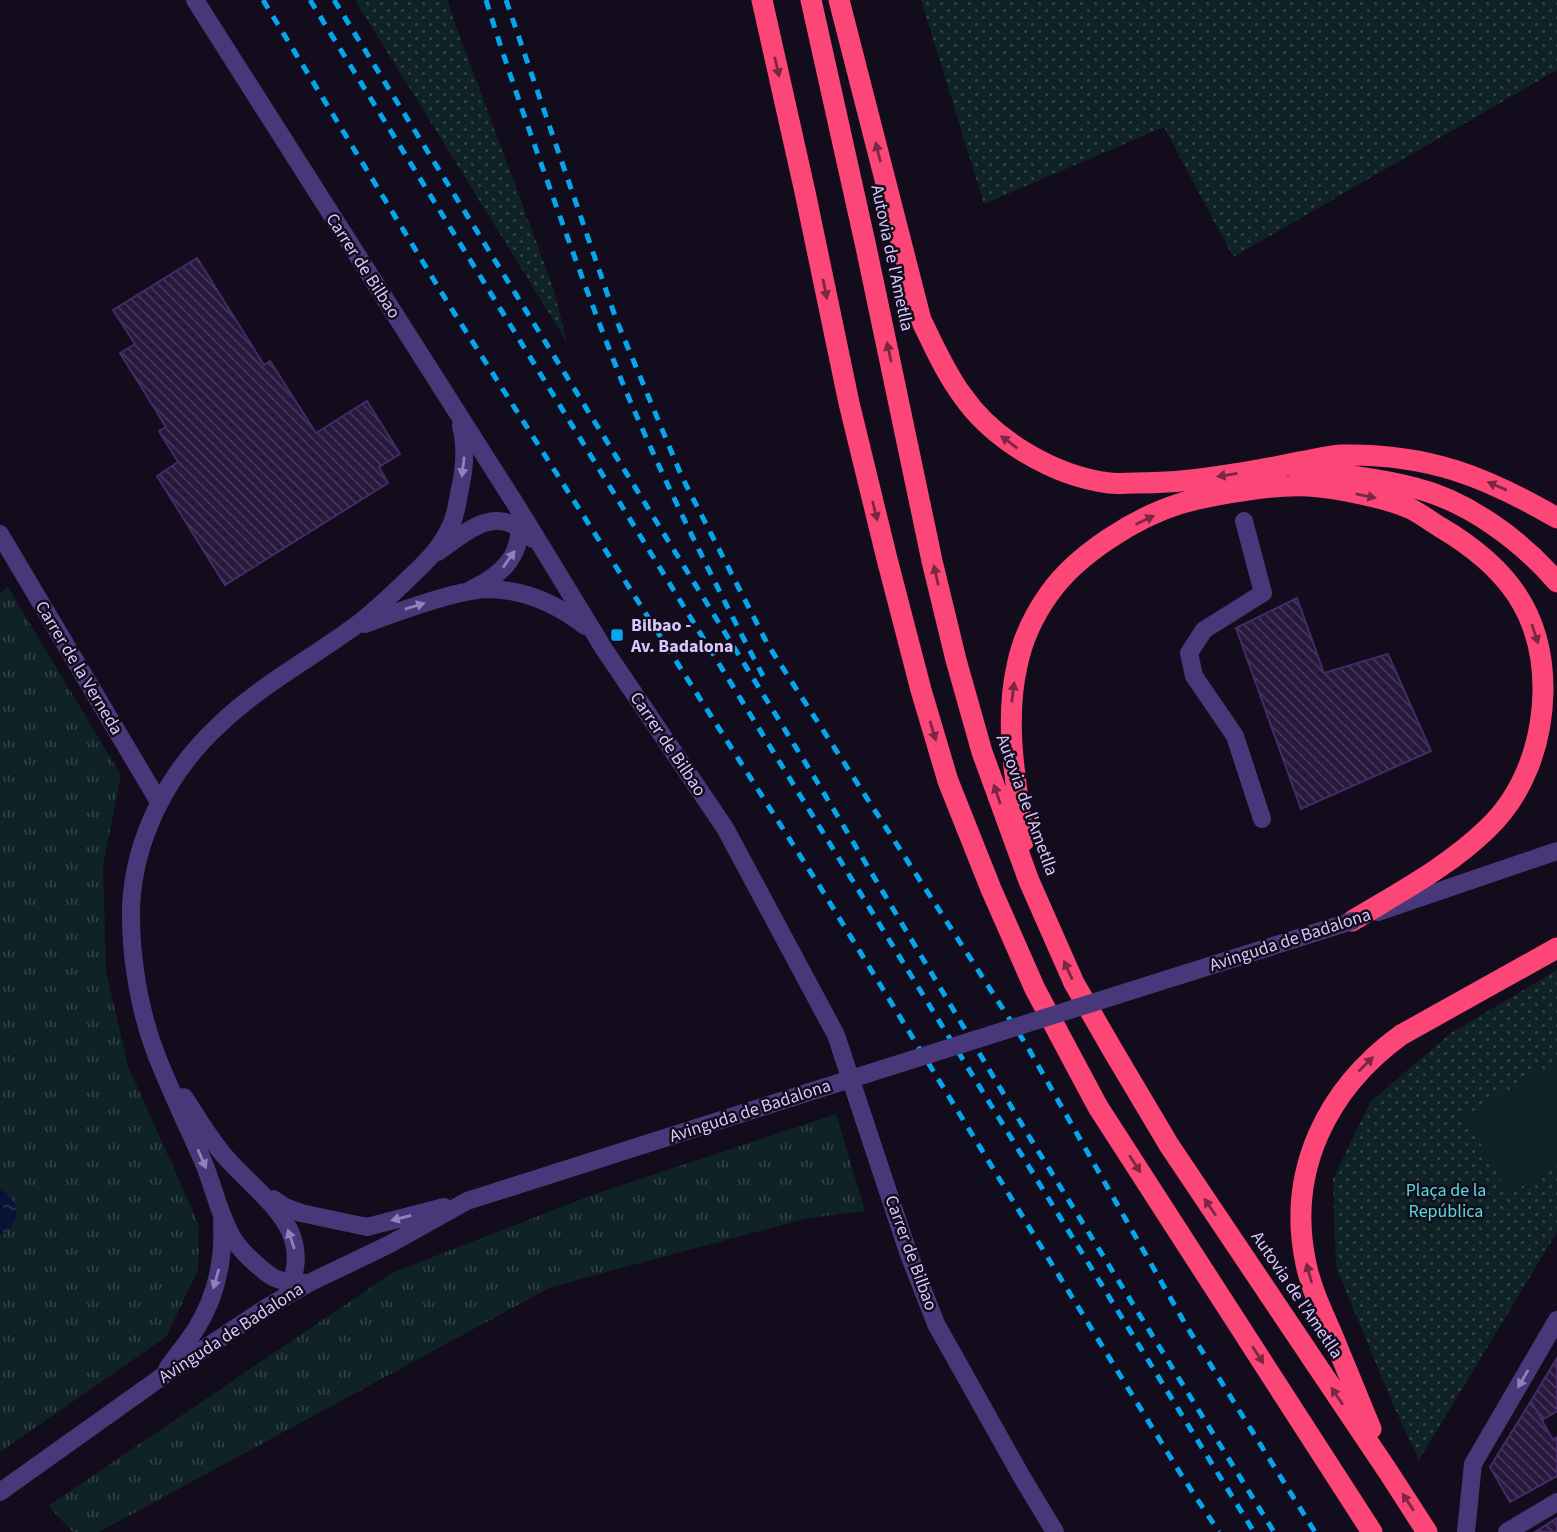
<svg xmlns="http://www.w3.org/2000/svg" width="1557" height="1532" viewBox="0 0 1557 1532" font-family="'Source Sans 3',sans-serif">
<style>
.grass{fill:url(#grass-tufts)}
.park{fill:url(#park-dots)}
.pitch{fill:#0f2226}
.water{fill:url(#water-ripples)}
.building{fill:url(#building-back-hatch);stroke:#442b68;stroke-width:2}
.lines{fill:none;stroke-linecap:round;stroke-linejoin:round}
.minor{stroke:#48387a;stroke-width:18}
.highway{stroke:#fb4677;stroke-width:21}
.rail{stroke:#06a5ec;stroke-width:5;stroke-dasharray:10 9;stroke-linecap:butt}
.minor-bridge{stroke:#48387a;stroke-width:18}
.oneway{fill:#7b2645}
.oneway2{fill:#9080bc}
.poi-dot{fill:#06a5ec;stroke:#120c1c;stroke-width:2.5}
.labels{text-anchor:middle;dominant-baseline:central;stroke-width:5;stroke-linejoin:round;paint-order:stroke}
.street-label{font-size:18px;fill:#d9c8fe;stroke:#120c1c}
.poi-label{font-size:18px;font-weight:bold;fill:#d9c8fe;stroke:#120c1c;text-anchor:start}
.park-label{font-size:18px;fill:#57dbd5;stroke:#120c1c}
</style>
<defs>
<pattern id="grass-tufts" width="24" height="20" patternUnits="userSpaceOnUse" patternTransform="scale(1.75)"><rect width="24" height="20" fill="#0f2226"/><path d="M3 7l-1-3M5 7V3M7 7l1-3M15 17l-1-3M17 17v-4M19 17l1-3" fill="none" stroke="#314147"/></pattern>
<pattern id="park-dots" width="8" height="8" patternUnits="userSpaceOnUse" patternTransform="scale(1.75)"><rect width="8" height="8" fill="#0f2226"/><path d="M2 2h.1M6 6h.1" fill="none" stroke="#314147" stroke-width="1.8" stroke-linecap="round"/></pattern>
<pattern id="water-ripples" width="26" height="14" patternUnits="userSpaceOnUse" patternTransform="scale(1.75)"><rect width="26" height="14" fill="#091137"/><path d="M2 4q2-2 4 0t4 0M15 11q2-2 4 0t4 0" fill="none" stroke="#2c3255"/></pattern>
<pattern id="building-back-hatch" width="6" height="6" patternUnits="userSpaceOnUse" patternTransform="scale(1.75)"><rect width="6" height="6" fill="#27183c"/><path d="M-1 5l2 2M0 0l6 6M5-1l2 2" fill="none" stroke="#463859"/></pattern>
</defs>
<rect width="100%" height="100%" fill="#120c1c"/>
<path class="grass" d="M8,587L121,775L103,866L106,971L128,1066L199,1225L198,1270L166,1337L0,1452V593Z
M836,1114L865,1211L808,1218L551,1287L99,1532H73L48,1506L392,1273L592,1195Z"/>
<path class="park" d="M355,0H448L453,18L553,287L567,342Z
M921,0H1557V70L1233,257L1164,127L984,204Z
M1557,970V1232L1419,1460L1395,1409L1336,1267L1333,1179L1370,1102L1451,1033Z"/>
<path class="pitch" d="M1557,1062V1166L1509,1194L1465,1116Z"/>
<path class="water" d="M0,1189C22,1201 22,1224 0,1236Z"/>
<path class="building" d="M197,258L264,365L270,361L316,433L367,401L400,454L379,467L388,483L225,585L157,476L178,462L159,431L166,427L120,353L135,344L113,310Z
M1297,598L1324,673L1388,654L1431,751L1301,809L1236,628Z
M1557,1358V1411L1542,1420L1531,1401Z
M1531,1401L1553,1440L1557,1437V1476L1510,1502L1490,1467Z
M1557,1518V1532H1535Z"/>
<g class="lines">
<path class="minor" d="M195,0L518,508L604,649L725,828L836,1035L908,1252L936,1324L1023,1479L1055,1532
M1244,521L1263,593L1204,630L1189,653L1194,676L1235,736L1262,819
M0,534L159,802
M438,552C458,538 483,514 509,523C518,526 526,533 533,539
M472,589C503,574 523,555 519,519
M365,624C394,613 422,603 452,595C464,592 478,589 490,589C525,590 558,605 585,626
M1378,912L1557,851
M184,1097C199,1119 212,1144 231,1163C267,1202 315,1231 288,1291
M273,1199L285,1207L301,1213L367,1227L444,1207
M309,1283C298,1283 287,1283 277,1279C269,1276 262,1269 256,1264C248,1257 240,1249 234,1240C219,1216 214,1187 203,1161C187,1125 170,1090 156,1054C139,1010 130,954 131,907C134,838 168,772 219,725C257,688 305,662 348,631C370,616 389,597 408,579C425,563 442,547 451,525C457,512 458,497 461,484C465,464 466,445 461,426
M167,1369C176,1356 187,1343 196,1329C216,1297 224,1259 222,1222
M0,1492L160,1378L269,1306L309,1283L390,1244L467,1201L781,1101
M1466,1532L1473,1464L1557,1320
M1507,1532L1557,1502"/>
<path class="highway" d="M762,0L805,192L849,403L887,559L921,690L948,781L991,889L1035,989L1098,1107L1372,1532
M811,0L866,247L932,561L956,660L982,752L1029,881L1074,983L1112,1049L1169,1145L1389,1473L1427,1532
M839,0L921,320C934,346 945,372 962,395C993,440 1054,476 1109,483C1117,484 1126,483 1135,483C1161,483 1189,481 1215,477C1243,473 1271,468 1299,462C1312,460 1327,456 1341,455C1426,453 1485,476 1557,518
M1298,470C1337,474 1377,478 1415,488C1468,501 1522,541 1557,582
M1024,841C1016,783 1004,724 1017,666C1022,641 1034,615 1049,594C1077,554 1136,517 1182,503C1204,497 1226,493 1248,490C1268,487 1288,485 1308,486C1337,488 1383,497 1409,508C1420,513 1430,521 1440,527C1506,566 1544,613 1543,692C1542,743 1524,794 1487,829C1448,867 1398,893 1352,921
M1371,1429C1358,1397 1345,1366 1332,1334C1322,1311 1311,1288 1306,1264C1286,1171 1327,1089 1401,1035L1557,948"/>
<path class="rail" d="M263,0L451,308L822,890L1182,1476L1219,1532
M310,0L1254,1532
M334,0L816,780L1027,1133L1274,1532
M486,0C508,71 533,141 558,211C579,269 600,327 623,384C665,484 713,580 763,676
M506,0L616,319L682,477L768,645L1027,1046L1187,1327L1315,1532"/>
<path class="minor-bridge" d="M781,1101L1352,921"/>
</g>
<defs><path id="oneway-solid" d="M-6-.8H1V-3.2L6.5 0L1 3.2V.8H-6Z" transform="scale(1.75)"/></defs>
<g class="oneway">
<use href="#oneway-solid" transform="translate(777 67) rotate(77)"/>
<use href="#oneway-solid" transform="translate(878 152) rotate(-104)"/>
<use href="#oneway-solid" transform="translate(825 289) rotate(78)"/>
<use href="#oneway-solid" transform="translate(889 352) rotate(-102)"/>
<use href="#oneway-solid" transform="translate(1009 442) rotate(-143)"/>
<use href="#oneway-solid" transform="translate(1227 475) rotate(171)"/>
<use href="#oneway-solid" transform="translate(1497 486) rotate(-157)"/>
<use href="#oneway-solid" transform="translate(1366 496) rotate(12)"/>
<use href="#oneway-solid" transform="translate(875 511) rotate(76)"/>
<use href="#oneway-solid" transform="translate(1145 520) rotate(-26)"/>
<use href="#oneway-solid" transform="translate(936 575) rotate(-103)"/>
<use href="#oneway-solid" transform="translate(1535 634) rotate(72)"/>
<use href="#oneway-solid" transform="translate(1013 692) rotate(-83)"/>
<use href="#oneway-solid" transform="translate(933 731) rotate(73)"/>
<use href="#oneway-solid" transform="translate(997 794) rotate(-109)"/>
<use href="#oneway-solid" transform="translate(1068 970) rotate(-114)"/>
<use href="#oneway-solid" transform="translate(1366 1064) rotate(-45)"/>
<use href="#oneway-solid" transform="translate(1135 1164) rotate(57)"/>
<use href="#oneway-solid" transform="translate(1210 1207) rotate(-124)"/>
<use href="#oneway-solid" transform="translate(1309 1273) rotate(-105)"/>
<use href="#oneway-solid" transform="translate(1258 1355) rotate(57)"/>
<use href="#oneway-solid" transform="translate(1337 1396) rotate(-124)"/>
<use href="#oneway-solid" transform="translate(1408 1502) rotate(-123)"/>
</g>
<g class="oneway2">
<use href="#oneway-solid" transform="translate(463 467) rotate(97)"/>
<use href="#oneway-solid" transform="translate(509 559) rotate(-55)"/>
<use href="#oneway-solid" transform="translate(415 606) rotate(-17)"/>
<use href="#oneway-solid" transform="translate(202 1159) rotate(66)"/>
<use href="#oneway-solid" transform="translate(401 1218) rotate(166)"/>
<use href="#oneway-solid" transform="translate(291 1239) rotate(-109)"/>
<use href="#oneway-solid" transform="translate(216 1279) rotate(106)"/>
<use href="#oneway-solid" transform="translate(1523 1379) rotate(120)"/>
</g>
<rect class="poi-dot" x="610" y="628" width="14" height="14" rx="3.5"/>
<g class="labels">
<g class="street-label">
<text transform="translate(892 258) rotate(78)">Autovia de l'Ametlla</text>
<text transform="translate(363 266) rotate(57)">Carrer de Bilbao</text>
<text transform="translate(79 668) rotate(59)">Carrer de la Verneda</text>
<text transform="translate(668 744) rotate(56)">Carrer de Bilbao</text>
<text transform="translate(1027 805) rotate(70)">Autovia de l'Ametlla</text>
<text transform="translate(1290 940) rotate(-18)">Avinguda de Badalona</text>
<text transform="translate(750 1111) rotate(-18)">Avinguda de Badalona</text>
<text transform="translate(911 1253) rotate(70)">Carrer de Bilbao</text>
<text transform="translate(1297 1295) rotate(56)">Autovia de l'Ametlla</text>
<text transform="translate(231 1333) rotate(-33)">Avinguda de Badalona</text>
</g>
<g class="poi-label">
<text x="631" y="625">Bilbao -<tspan x="631" dy="21">Av. Badalona</tspan></text>
</g>
<g class="park-label">
<text x="1446" y="1190">Plaça de la<tspan x="1446" dy="21">República</tspan></text>
</g>
</g>
</svg>
